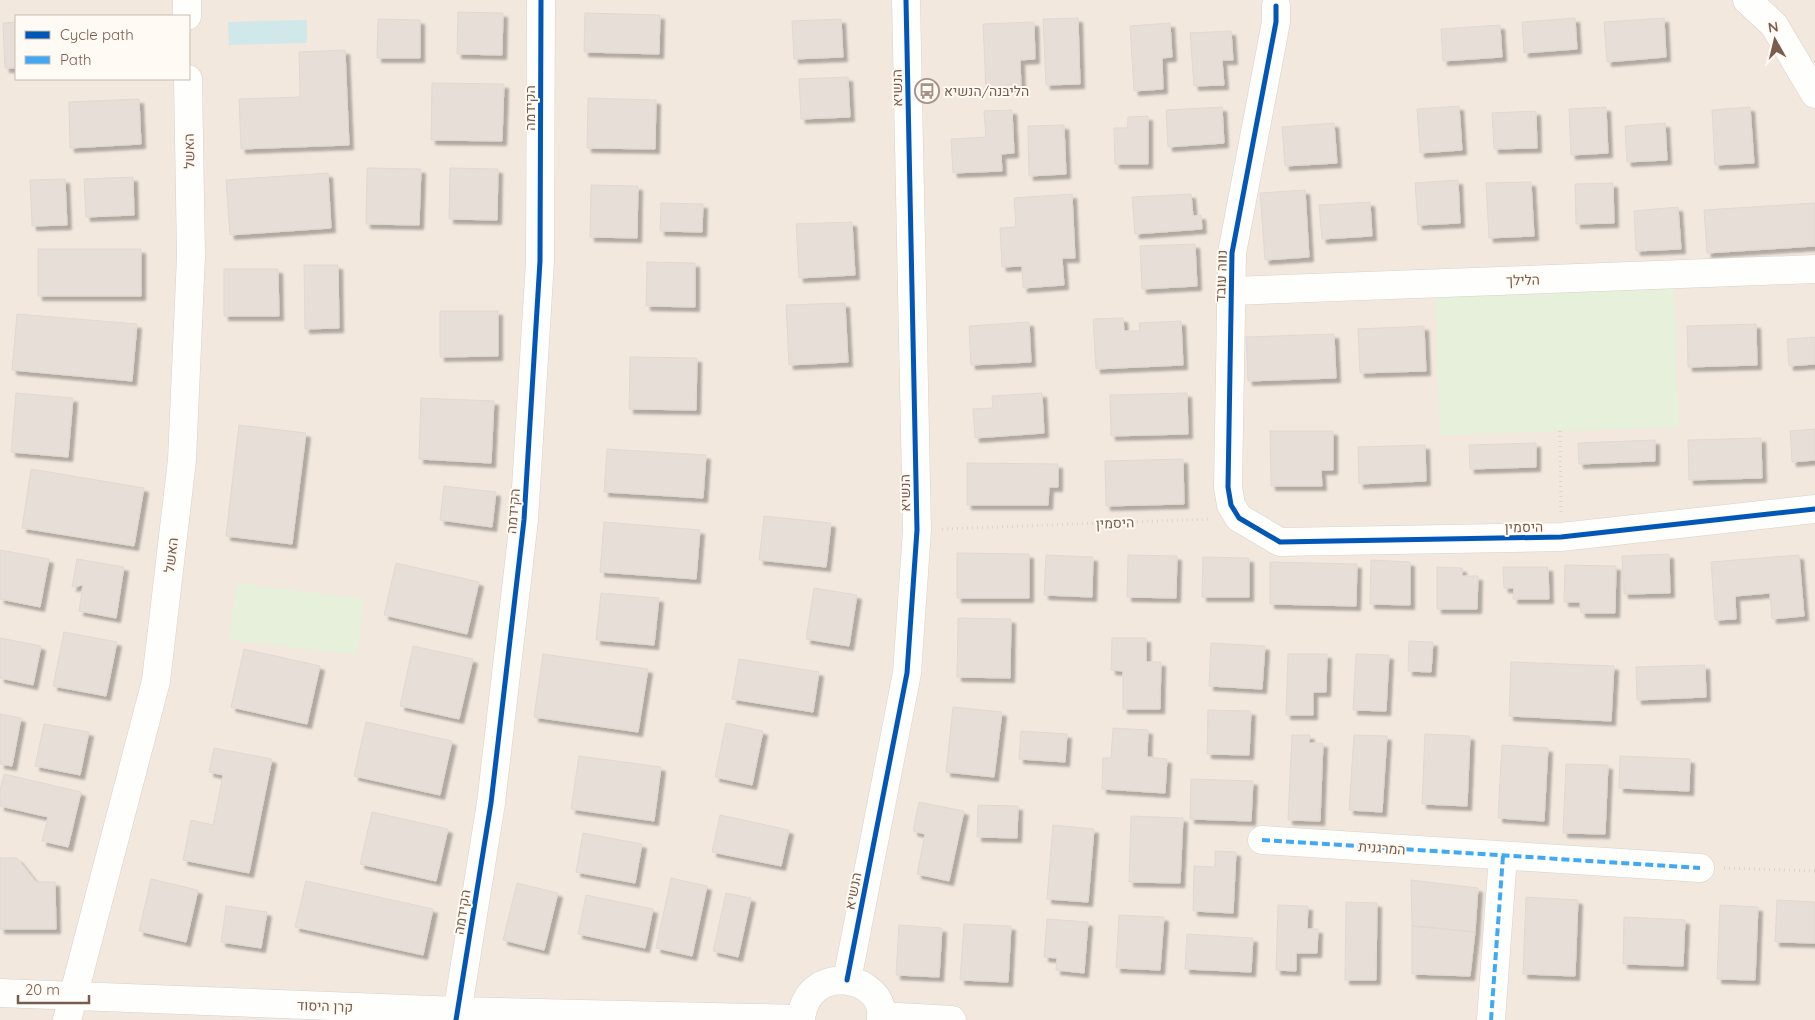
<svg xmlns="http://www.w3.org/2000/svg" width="1815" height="1020" viewBox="0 0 1815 1020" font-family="Quicksand,Heebo,sans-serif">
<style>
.residential{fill:#f2e8de;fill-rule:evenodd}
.green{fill:#e7f0db}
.water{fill:#d0e8ea}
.building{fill:#e6ded7;stroke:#e2d8d2;filter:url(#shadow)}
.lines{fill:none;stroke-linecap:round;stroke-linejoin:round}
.minor-casing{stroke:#d7d1cb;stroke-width:29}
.path{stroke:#dcd5d0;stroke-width:3;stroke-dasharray:1 4;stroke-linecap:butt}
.minor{stroke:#fefefd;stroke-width:28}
.quiet{stroke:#3fa9f5;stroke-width:4;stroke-dasharray:8 4;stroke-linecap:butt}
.cycleway-casing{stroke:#fffaf3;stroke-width:8}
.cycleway{stroke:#0057b8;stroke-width:5}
.labels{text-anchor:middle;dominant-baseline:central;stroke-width:4;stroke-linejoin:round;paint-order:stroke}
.street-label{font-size:14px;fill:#7a5c4d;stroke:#fffaf3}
.poi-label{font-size:14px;fill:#7a5c4d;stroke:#fffaf3;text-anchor:start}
</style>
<defs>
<filter id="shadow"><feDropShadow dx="4.5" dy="4.5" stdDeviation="1" flood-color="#0004"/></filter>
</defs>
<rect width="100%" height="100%" fill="#f9f5f0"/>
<path class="residential" d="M0,0H1815V1020H0ZM16,16H189V79H16Z"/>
<path class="green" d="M1674,288L1679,427L1440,435L1435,297Z
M236,583L364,599L357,655L230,640Z"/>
<path class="water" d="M307,20V43L229,45L228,22Z"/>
<path class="building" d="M458,12L503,13L502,55L457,54Z
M585,13L660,15L659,54L584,52Z
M1078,18L1080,84L1046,85L1043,19Z
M1575,18L1577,49L1524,53L1522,22Z
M1664,18L1666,57L1607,62L1604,22Z
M378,19L420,20V58H377Z
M841,19L843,57L794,59L792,21Z
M16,22V68H5L3,23Z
M1034,22L1035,59L1020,60L1021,87L986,89L983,24Z
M1170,23L1172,57L1162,58L1163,89L1134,91L1130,26Z
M1500,25L1502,57L1443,61L1441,29Z
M1231,31L1233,60H1222L1224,85L1194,86L1190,33Z
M345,50L349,145L241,149L239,99L300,97L299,52Z
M848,77L850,117L801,119L799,79Z
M432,83L504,84L502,141L431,140Z
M588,98L656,100L655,149L587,148Z
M139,99L141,144L70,148L69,102Z
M1459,106L1462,150L1420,153L1417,109Z
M1222,107L1224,143L1168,147L1166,110Z
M1606,107L1608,153L1571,155L1569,109Z
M1750,107L1754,163L1715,165L1712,110Z
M1012,110L1014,153L1001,154L1002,171L953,173L951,139L986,137L984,111Z
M1536,111L1537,148L1494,149L1492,113Z
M1148,116V164H1115L1114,128H1127L1128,117Z
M1334,123L1337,163L1285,166L1282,127Z
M1665,123L1667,160L1627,162L1625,126Z
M1064,125L1066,174L1029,176L1028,126Z
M367,168L421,169L419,225L366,224Z
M450,168L498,169L497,220L449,219Z
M328,173L331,228L230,235L226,180Z
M133,177L134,215L86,217L84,179Z
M65,179L67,225L32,226L30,180Z
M1458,180L1460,223L1418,225L1415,183Z
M1531,182L1534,236L1489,238L1486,183Z
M1613,183L1614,223L1576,224L1575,184Z
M591,185L638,186L637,238L590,237Z
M1305,190L1309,257L1265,260L1260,193Z
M1072,194L1075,258H1062L1064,285L1023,288L1022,266L1002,267L1000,228L1016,227L1014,198Z
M1191,194L1193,216L1201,215L1202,229L1135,234L1132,197Z
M1370,202L1372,236L1322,239L1319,205Z
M661,203L703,204L702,232L660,231Z
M1815,203V246L1707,253L1704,210Z
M1678,207L1681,249L1636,251L1634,211Z
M852,222L855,275L799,278L796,224Z
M1195,244L1197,286L1142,289L1140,246Z
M38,249H141V296H38Z
M647,262L695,263V307L646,306Z
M304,265H338L339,328L305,329Z
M224,269H278L279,316H224Z
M845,303L848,362L789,365L786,305Z
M440,311H498V356L440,357Z
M17,314L137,324L132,381L12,370Z
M1123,318L1124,331H1140L1139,323L1181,321L1183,365L1096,369L1093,319Z
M1029,322L1031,362L971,365L969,326Z
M1756,324L1757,365L1688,367L1687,326Z
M1424,326L1426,371L1360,373L1358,329Z
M1334,334L1336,378L1248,381L1246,337Z
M1815,337V364L1789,366L1787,339Z
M630,357L697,358L696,410L629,409Z
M16,393L73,398L68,457L11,452Z
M1042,393L1044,433L975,438L973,409L993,408L992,396Z
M1187,393L1188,434L1111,436L1110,395Z
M421,398L494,401L491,463L419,459Z
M239,425L306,433L292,544L226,536Z
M1815,429V460L1792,462L1790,431Z
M1270,431H1333V470H1321L1322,486H1271Z
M1761,438L1762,478L1689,480L1688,440Z
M1655,440V461L1579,464L1578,443Z
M1536,443V467L1470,469L1469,445Z
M1425,445L1426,481L1359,484L1358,447Z
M607,449L706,455L703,498L604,492Z
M1183,459L1184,504L1106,506L1105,461Z
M967,463L1058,464V487H1049L1048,505H967Z
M31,469L144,488L134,546L22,528Z
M444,486L496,492L492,527L440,520Z
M764,516L831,523L826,567L759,560Z
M604,522L700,530L696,579L600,572Z
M0,550L49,559L40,607L0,599Z
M957,553L1029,554V598H957Z
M1669,554L1670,593L1624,594L1622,556Z
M1046,555L1093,557L1092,597L1044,595Z
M1128,555L1177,556L1176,598L1127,597Z
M1799,555L1804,616L1772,619L1770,593L1735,596L1736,619L1715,620L1711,562Z
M1203,557L1249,558V597H1202Z
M77,559L124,567L116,618L79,611L83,585L72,587Z
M1371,560L1410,562V605L1370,604Z
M1270,562L1357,564L1356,606L1270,604Z
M396,563L479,582L467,634L384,615Z
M1565,565L1616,566L1615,613H1581L1580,602H1564Z
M1437,567L1462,568V576H1478L1477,609H1437Z
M1503,567H1548L1549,599H1513L1514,588H1504Z
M814,588L857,595L849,646L806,639Z
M601,593L659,598L654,645L596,640Z
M958,618L1011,619L1010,678L957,677Z
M64,632L117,642L106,696L53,686Z
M0,638L41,646L33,685L0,678Z
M1112,638H1146V662H1161L1160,709H1123V671L1111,670Z
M1409,641L1433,642L1431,672L1408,671Z
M1211,643L1265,646L1262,689L1209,686Z
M413,646L473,659L459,719L400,706Z
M244,649L320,666L307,724L231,707Z
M543,654L648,669L638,732L534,717Z
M1288,654H1327L1326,692H1313V715H1286Z
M1356,654L1389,655L1386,711L1353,710Z
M739,659L819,672L813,712L732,699Z
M1511,662L1614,666L1611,721L1509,716Z
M1705,665L1706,697L1637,700L1636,667Z
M953,707L1002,712L994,777L946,772Z
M1208,710L1251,711L1249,755L1207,754Z
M0,714L21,718L12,766L0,764Z
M366,722L452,741L440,795L354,776Z
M726,723L763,731L752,785L715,777Z
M44,724L89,732L80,775L35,766Z
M1113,728L1148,730L1147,757L1167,759L1165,793L1102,789L1103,758H1111Z
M1021,731L1067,734L1065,762L1019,759Z
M1425,734L1470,736L1467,806L1422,804Z
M1292,735H1310L1309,743H1323L1320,821L1288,820Z
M1354,735L1387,736L1382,812L1349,810Z
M1502,745L1548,748L1544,821L1498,818Z
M214,748L272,759L249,873L183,860L191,820L213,825L223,775L209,772Z
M579,756L661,767L654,821L571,809Z
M1620,756L1690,759L1689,791L1619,788Z
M1566,764L1608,765L1605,834L1563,833Z
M4,774L81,792L68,847L42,841L48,817L0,806V790Z
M1191,779L1253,781L1251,821L1190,819Z
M919,802L964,811L949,881L917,874L925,834L913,831Z
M978,805L1018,806L1017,838L977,837Z
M372,812L448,829L436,881L360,864Z
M720,815L789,830L781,866L712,852Z
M1131,816L1183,818L1180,883L1129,882Z
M1053,825L1094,829L1088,902L1047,899Z
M583,833L642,844L635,883L576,872Z
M1215,851L1236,852L1233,913L1193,911L1194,866L1215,867Z
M0,858H17L36,882H55L56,929H0Z
M671,878L707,886L692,956L656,948Z
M151,879L198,890L186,942L139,931Z
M1411,880L1478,888L1475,932L1412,926Z
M306,881L433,909L423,955L295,927Z
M517,883L558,893L544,950L503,940Z
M726,893L751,898L738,957L713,951Z
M586,895L653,909L645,948L578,934Z
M1526,897L1578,900L1575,976L1523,974Z
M1777,900L1815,902V943L1775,942Z
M1346,902L1377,903L1376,980H1345Z
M1278,905L1308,906L1307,929H1318L1317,953H1296V971L1276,970Z
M1720,905L1758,907L1755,980L1717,979Z
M226,906L267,912L261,948L221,942Z
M1119,915L1164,917L1160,970L1116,968Z
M1624,917L1685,920L1683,966L1623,964Z
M1047,919L1088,922L1084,973L1056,970L1057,958L1044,957Z
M964,924L1011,926L1008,982L960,980Z
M899,925L942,928L939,977L896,975Z
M1412,926L1475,932L1470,976L1412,974Z
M1187,934L1253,938L1251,972L1185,969Z"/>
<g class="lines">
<defs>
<path id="minor" d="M187,0V16
M1747,0L1774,25L1815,94
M1276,6V22L1232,253L1228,487L1231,505L1239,518L1280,542L1561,537L1815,509
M1231,291L1815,269
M1262,840L1700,868
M847,980L907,673L917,530L906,0
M0,993L458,1011L801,1019
M881,1016L952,1020
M67,1020L156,681L182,460L191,256L188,79
M456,1020L491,803L524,520L540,261L541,0
M801,1020C806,960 888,975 881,1020
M1491,1020L1503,856"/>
</defs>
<use href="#minor" class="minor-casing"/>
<path class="path" d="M1560,431L1561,513
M942,529L1211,519
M1724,868L1815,871"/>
<use href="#minor" class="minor"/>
<path class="quiet" d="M1262,840L1700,868
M1491,1020L1503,856"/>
<defs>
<path id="cycleway" d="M1276,6V22L1232,253L1228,487L1231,505L1239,518L1280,542L1561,537L1815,509
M847,980L907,673L917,530L906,0
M456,1020L491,803L524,520L540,261L541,0"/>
</defs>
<use href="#cycleway" class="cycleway-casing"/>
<use href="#cycleway" class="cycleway"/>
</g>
<defs>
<symbol id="bus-ring" viewBox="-11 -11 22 22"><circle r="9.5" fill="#fffaf3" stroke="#a69286" stroke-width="1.5"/><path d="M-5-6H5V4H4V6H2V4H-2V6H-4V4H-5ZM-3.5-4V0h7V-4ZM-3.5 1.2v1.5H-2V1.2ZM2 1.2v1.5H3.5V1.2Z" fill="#a69286"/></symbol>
</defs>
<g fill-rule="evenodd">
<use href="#bus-ring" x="913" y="77" width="28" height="28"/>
</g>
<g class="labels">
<g class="street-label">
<text transform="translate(897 88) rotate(-91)">הנשיא</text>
<text transform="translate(530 108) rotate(-90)">הקידמה</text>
<text transform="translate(189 151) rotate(-91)">האשל</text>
<text transform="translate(1221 276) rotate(-88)">נווה עובד</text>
<text transform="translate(1523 280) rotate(-2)">הלילך</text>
<text transform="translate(905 493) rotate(-91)">הנשיא</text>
<text transform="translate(513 511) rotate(-85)">הקידמה</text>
<text transform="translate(1115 523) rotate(-2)">היסמין</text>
<text transform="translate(1524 527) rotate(-1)">היסמין</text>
<text transform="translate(171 555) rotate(-83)">האשל</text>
<text transform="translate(1382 848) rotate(4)">המרגנית</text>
<text transform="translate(853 891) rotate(-79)">הנשיא</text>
<text transform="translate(462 912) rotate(-81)">הקידמה</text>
<text transform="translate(325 1006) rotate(2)">קרן היסוד</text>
</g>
<g class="poi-label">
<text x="944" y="91">הליבנה/הנשיא</text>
</g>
</g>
<rect x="15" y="15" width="175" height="65" fill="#fffaf3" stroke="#cabbb1"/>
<rect x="25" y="31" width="25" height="8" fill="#0057b8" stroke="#cabbb1"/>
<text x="60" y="40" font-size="15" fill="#7a5c4d">Cycle path</text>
<rect x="25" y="56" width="25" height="8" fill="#3fa9f5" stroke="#cabbb1"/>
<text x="60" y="65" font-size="15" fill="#7a5c4d">Path</text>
<g transform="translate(1775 40) rotate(352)" stroke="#fffaf3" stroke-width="4" paint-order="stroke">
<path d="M0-4L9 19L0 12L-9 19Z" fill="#7a5c4d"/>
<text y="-8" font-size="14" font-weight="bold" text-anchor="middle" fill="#7a5c4d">N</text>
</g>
<path d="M18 995v8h71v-8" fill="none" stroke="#7a5c4d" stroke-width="2.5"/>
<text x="25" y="995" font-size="15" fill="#7a5c4d" stroke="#fffaf3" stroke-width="4" paint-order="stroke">20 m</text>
</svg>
